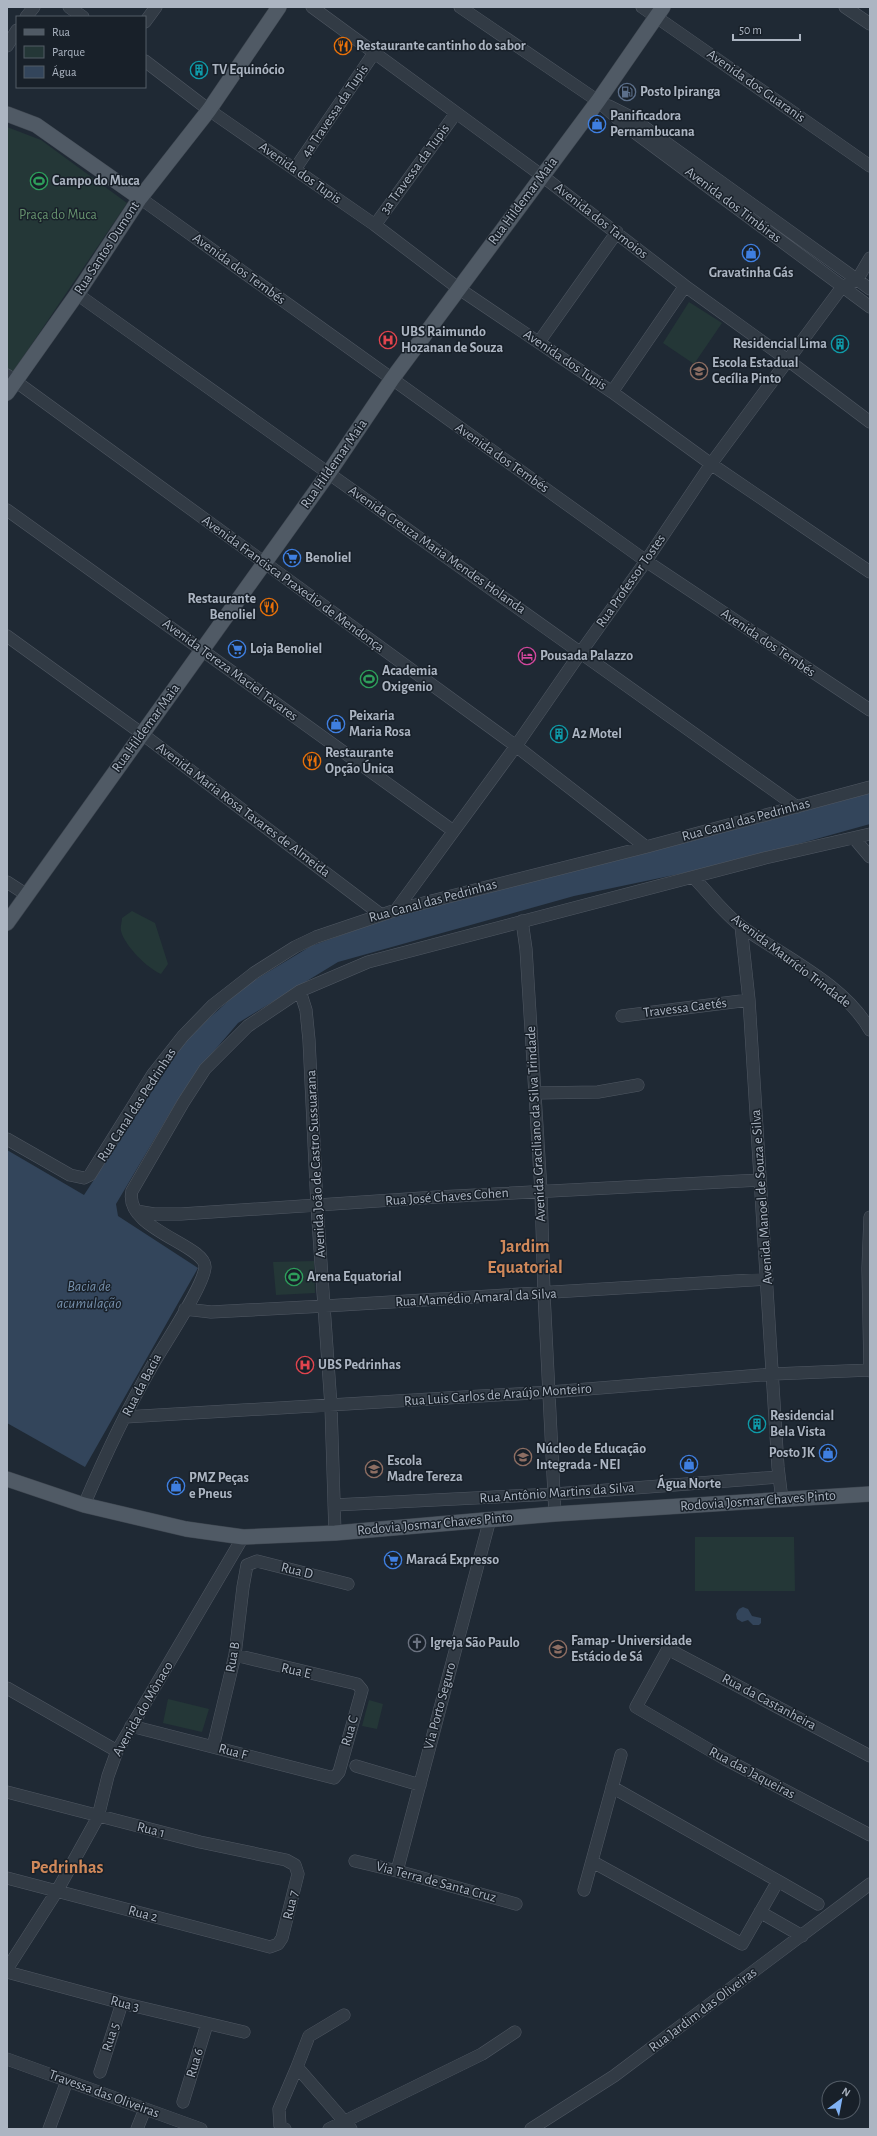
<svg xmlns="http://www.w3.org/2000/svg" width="877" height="2136" viewBox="0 0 877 2136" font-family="'Alegreya Sans',sans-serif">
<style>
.green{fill:#243737}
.water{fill:#33455b}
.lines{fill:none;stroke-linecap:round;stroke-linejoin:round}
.minor-casing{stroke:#505863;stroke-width:13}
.major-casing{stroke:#3c444e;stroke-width:16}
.minor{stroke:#323b45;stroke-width:12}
.major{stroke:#505a65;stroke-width:15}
.labels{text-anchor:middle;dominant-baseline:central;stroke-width:3;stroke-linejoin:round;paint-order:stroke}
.poi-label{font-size:14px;font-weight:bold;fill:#acb5c2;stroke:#182029;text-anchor:start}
.street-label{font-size:14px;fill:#acb5c2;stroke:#182029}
.park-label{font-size:14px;fill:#65916d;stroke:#182029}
.water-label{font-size:15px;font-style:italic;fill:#748eaa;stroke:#182029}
.district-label{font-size:18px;font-weight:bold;fill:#cf885a;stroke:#182029}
</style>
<rect width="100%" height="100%" fill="#1f2934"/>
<path class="green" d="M7,127L41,140L127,203L11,375L7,370Z
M689,302L722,323L694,364L663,343Z
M132,911L155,923L168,964L161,974C147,968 125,946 121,931C120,927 122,922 122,918Z
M314,1261L315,1293L276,1295L273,1262Z
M695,1537H794L795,1591H695Z
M168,1699L209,1709L202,1732L163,1723Z
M369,1700L383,1704L377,1729L362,1726Z"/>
<path class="water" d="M870,791V824L722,865L574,896L338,962L238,1023L197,1071L177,1101L116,1204L118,1216L198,1268L85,1467L7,1423V1150L84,1195L187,1038L245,986L311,946L403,913Z
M743,1607L748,1609L752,1616L761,1618V1623L759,1625H753L748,1620L742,1622L737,1619L736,1614L739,1609Z"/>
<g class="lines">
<defs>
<path id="minor" d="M69,7L83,17
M312,7L541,175L685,286L789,361L870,422
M460,7L598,101L626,126L870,307
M642,7L870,166
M845,7L870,24
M26,17L34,7
M145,22L156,7
M7,46L17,30
M145,61L209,110L375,225L458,288L612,392L711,464L870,572
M609,106L629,116L870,289
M295,169L374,53
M140,198L646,561L870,710
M375,225L456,113
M77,294L797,807
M539,342L617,232
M7,375L516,746L646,847
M612,392L685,286
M7,510L452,830
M7,636L141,733L380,914
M854,838L870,857
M693,877C709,893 724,914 742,927C784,957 844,984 870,1030
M7,882L27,895
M396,910L516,746L581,652L646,561L711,464L842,287L857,280L870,258
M522,921L526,949L541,1191L544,1294L555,1514
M741,926L749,1000L778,1467L782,1500
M300,991L306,1010L309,1040L317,1206L331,1406L335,1533
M622,1016L749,1000
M535,1093L598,1092L638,1085
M7,1139L70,1175L84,1178L90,1175L153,1074L183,1036L213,1005L254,973L295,947L316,937L396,910L646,847L870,787
M136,1211L154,1214H181L437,1197L760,1180
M870,1217L868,1268L870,1371
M185,1309L211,1312L325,1306L767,1279
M125,1417L550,1392L773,1374L870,1370
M84,1505C104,1458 126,1411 152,1366C163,1346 204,1286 205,1267C206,1245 123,1229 132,1191L183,1103L205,1069L248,1026L300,991L368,962L765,858L870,834
M334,1505L555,1494L779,1477
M7,1688L117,1751
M131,1726L334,1778L339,1772L362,1690L357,1684L235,1655
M213,1747L235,1655L243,1587L247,1565L257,1561L348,1584
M870,1756L668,1649L636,1707L725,1759L870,1835
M356,1766L420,1785
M7,1792L200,1842L286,1860L295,1865L298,1874L282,1938L278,1944L270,1947L7,1878
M355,1861L397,1871L516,1904
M593,1862L742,1944L778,1881L612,1787
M397,1871L490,1519
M778,1881L818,1904
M584,1890L621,1755
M760,1912L802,1936
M7,1969L57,1891L98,1817L108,1776L117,1751L243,1537
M7,1972L122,2003L244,2032
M7,2059L201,2129
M297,2067L309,2036L344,2015
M100,2072L122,2003
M183,2102L207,2024
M49,2129L67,2081
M137,2129L145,2109
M285,2129L280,2126L279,2109L297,2067L351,2129
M329,2129L482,2054L515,2032
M531,2129L614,2076L870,1884"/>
<path id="major" d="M7,114L36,125L140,198
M7,393L77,294L140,198L209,110L279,7
M7,923L328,474L392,379L598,101L663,7
M7,1479L84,1505L186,1529L243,1537L335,1533L555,1514L870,1494"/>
</defs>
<use href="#minor" class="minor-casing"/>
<use href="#major" class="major-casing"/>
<use href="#minor" class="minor"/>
<use href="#major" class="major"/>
</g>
<defs>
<symbol id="restaurant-ring" viewBox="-11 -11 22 22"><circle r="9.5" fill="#182029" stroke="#e8710a" stroke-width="1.5"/><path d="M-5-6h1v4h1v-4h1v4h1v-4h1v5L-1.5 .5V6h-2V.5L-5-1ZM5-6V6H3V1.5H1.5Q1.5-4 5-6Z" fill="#e8710a"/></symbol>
<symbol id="building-ring" viewBox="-11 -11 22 22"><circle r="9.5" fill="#182029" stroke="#0f9aa8" stroke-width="1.5"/><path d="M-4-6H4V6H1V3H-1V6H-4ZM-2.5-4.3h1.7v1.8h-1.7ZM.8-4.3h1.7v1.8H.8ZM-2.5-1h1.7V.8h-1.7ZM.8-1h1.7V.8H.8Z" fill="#0f9aa8"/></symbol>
<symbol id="fuel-ring" viewBox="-11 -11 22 22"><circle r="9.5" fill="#182029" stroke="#5c6f8a" stroke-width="1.5"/><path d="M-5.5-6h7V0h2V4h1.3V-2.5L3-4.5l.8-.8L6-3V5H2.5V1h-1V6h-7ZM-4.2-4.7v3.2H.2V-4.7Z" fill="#5c6f8a"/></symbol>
<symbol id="shop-ring" viewBox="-11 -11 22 22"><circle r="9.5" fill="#182029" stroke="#3f7fe0" stroke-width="1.5"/><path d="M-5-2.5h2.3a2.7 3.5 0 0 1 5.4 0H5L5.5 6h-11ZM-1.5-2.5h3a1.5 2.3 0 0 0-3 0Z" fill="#3f7fe0"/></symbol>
<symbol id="stadium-ring" viewBox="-11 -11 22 22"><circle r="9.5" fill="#182029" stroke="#2e9e5b" stroke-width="1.5"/><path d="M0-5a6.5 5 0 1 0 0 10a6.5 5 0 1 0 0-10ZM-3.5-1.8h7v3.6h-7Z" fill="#2e9e5b"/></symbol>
<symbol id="hospital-ring" viewBox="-11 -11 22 22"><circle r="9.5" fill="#182029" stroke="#e0444e" stroke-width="1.5"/><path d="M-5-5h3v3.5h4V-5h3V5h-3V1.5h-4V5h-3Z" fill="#e0444e"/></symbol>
<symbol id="school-ring" viewBox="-11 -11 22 22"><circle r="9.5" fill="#182029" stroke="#8d6e63" stroke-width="1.5"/><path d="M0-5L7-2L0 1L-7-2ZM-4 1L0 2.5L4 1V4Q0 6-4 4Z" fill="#8d6e63"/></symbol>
<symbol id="supermarket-ring" viewBox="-11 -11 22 22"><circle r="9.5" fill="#182029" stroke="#3f7fe0" stroke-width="1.5"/><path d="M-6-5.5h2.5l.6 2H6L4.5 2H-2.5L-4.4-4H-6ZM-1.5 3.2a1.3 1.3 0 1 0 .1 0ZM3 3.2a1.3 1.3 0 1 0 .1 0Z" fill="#3f7fe0"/></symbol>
<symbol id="hotel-ring" viewBox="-11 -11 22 22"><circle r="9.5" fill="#182029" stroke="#d1479c" stroke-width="1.5"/><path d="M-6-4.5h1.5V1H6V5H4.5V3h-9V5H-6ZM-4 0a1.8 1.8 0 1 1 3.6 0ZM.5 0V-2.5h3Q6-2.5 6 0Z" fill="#d1479c"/></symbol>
<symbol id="church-ring" viewBox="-11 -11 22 22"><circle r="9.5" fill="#182029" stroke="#6b7280" stroke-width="1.5"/><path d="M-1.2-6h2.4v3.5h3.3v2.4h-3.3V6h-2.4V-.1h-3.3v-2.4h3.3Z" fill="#6b7280"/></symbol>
<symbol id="university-ring" viewBox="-11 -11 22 22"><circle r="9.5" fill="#182029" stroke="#8d6e63" stroke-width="1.5"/><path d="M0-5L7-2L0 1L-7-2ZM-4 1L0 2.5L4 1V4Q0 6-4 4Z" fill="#8d6e63"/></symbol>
</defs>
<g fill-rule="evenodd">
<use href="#restaurant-ring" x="333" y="36" width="20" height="20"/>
<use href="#building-ring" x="189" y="60" width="20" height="20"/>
<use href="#fuel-ring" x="617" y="82" width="20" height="20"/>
<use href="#shop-ring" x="587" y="114" width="20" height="20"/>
<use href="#stadium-ring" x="29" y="171" width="20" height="20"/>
<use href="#shop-ring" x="741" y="243" width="20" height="20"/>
<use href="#hospital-ring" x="378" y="330" width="20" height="20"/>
<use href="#building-ring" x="830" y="334" width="20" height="20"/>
<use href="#school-ring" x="689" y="361" width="20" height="20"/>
<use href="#supermarket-ring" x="282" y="548" width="20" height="20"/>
<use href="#restaurant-ring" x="259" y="597" width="20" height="20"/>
<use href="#supermarket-ring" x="227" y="639" width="20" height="20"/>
<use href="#hotel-ring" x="517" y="646" width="20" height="20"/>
<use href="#stadium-ring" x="359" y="669" width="20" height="20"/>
<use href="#shop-ring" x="326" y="714" width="20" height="20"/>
<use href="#building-ring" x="549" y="724" width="20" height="20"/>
<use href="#restaurant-ring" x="302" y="751" width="20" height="20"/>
<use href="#stadium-ring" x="284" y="1267" width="20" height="20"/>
<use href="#hospital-ring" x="295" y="1355" width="20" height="20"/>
<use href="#building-ring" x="747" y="1414" width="20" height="20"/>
<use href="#shop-ring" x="818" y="1443" width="20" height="20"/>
<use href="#school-ring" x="513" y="1447" width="20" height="20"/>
<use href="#shop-ring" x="679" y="1454" width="20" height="20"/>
<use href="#school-ring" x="364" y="1459" width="20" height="20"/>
<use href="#shop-ring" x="166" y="1476" width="20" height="20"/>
<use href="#supermarket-ring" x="383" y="1550" width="20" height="20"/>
<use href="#church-ring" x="407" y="1633" width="20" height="20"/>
<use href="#university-ring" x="548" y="1639" width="20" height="20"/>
</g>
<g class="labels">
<g class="poi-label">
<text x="356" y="46">Restaurante cantinho do sabor</text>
<text x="212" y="70">TV Equinócio</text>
<text x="640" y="92">Posto Ipiranga</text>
<text x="610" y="116">Panificadora<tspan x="610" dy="16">Pernambucana</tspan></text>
<text x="52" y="181">Campo do Muca</text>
<text x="751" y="273" text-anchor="middle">Gravatinha Gás</text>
<text x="401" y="332">UBS Raimundo<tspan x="401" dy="16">Hozanan de Souza</tspan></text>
<text x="827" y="344" text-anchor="end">Residencial Lima</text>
<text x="712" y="363">Escola Estadual<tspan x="712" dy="16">Cecília Pinto</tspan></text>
<text x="305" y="558">Benoliel</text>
<text x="256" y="599" text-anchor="end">Restaurante<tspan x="256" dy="16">Benoliel</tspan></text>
<text x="250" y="649">Loja Benoliel</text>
<text x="540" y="656">Pousada Palazzo</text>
<text x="382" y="671">Academia<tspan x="382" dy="16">Oxigenio</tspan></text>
<text x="349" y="716">Peixaria<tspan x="349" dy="16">Maria Rosa</tspan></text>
<text x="572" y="734">A2 Motel</text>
<text x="325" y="753">Restaurante<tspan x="325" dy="16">Opção Única</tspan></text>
<text x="307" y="1277">Arena Equatorial</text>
<text x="318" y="1365">UBS Pedrinhas</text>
<text x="770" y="1416">Residencial<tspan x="770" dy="16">Bela Vista</tspan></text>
<text x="536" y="1449">Núcleo de Educação<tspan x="536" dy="16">Integrada - NEI</tspan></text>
<text x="815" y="1453" text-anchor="end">Posto JK</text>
<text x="387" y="1461">Escola<tspan x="387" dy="16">Madre Tereza</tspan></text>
<text x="189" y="1478">PMZ Peças<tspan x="189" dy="16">e Pneus</tspan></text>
<text x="689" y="1484" text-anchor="middle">Água Norte</text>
<text x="406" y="1560">Maracá Expresso</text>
<text x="571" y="1641">Famap - Universidade<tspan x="571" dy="16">Estácio de Sá</tspan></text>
<text x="430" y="1643">Igreja São Paulo</text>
</g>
<g class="street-label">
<text transform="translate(756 86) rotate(35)">Avenida dos Guaranis</text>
<text transform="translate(335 111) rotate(-56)">4a Travessa da Tupis</text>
<text transform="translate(415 169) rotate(-54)">3a Travessa da Tupis</text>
<text transform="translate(300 173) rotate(35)">Avenida dos Tupis</text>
<text transform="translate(523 201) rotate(-53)">Rua Hildemar Maia</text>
<text transform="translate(733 205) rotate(37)">Avenida dos Timbiras</text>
<text transform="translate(601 221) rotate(38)">Avenida dos Tamoios</text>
<text transform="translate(107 248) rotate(-57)">Rua Santos Dumont</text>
<text transform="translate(239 269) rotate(36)">Avenida dos Tembés</text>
<text transform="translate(565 360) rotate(34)">Avenida dos Tupis</text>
<text transform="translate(502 458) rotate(35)">Avenida dos Tembés</text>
<text transform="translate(334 464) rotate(-55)">Rua Hildemar Maia</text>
<text transform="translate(437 550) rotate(35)">Avenida Creuza Maria Mendes Holanda</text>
<text transform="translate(631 581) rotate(-55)">Rua Professor Tostes</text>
<text transform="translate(293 584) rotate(36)">Avenida Francisca Praxedio de Mendonça</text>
<text transform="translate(768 643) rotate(34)">Avenida dos Tembés</text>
<text transform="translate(230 670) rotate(36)">Avenida Tereza Maciel Tavares</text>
<text transform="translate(146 728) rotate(-54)">Rua Hildemar Maia</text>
<text transform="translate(243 810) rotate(37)">Avenida Maria Rosa Tavares de Almeida</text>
<text transform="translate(746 820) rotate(-15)">Rua Canal das Pedrinhas</text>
<text transform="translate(433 901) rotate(-15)">Rua Canal das Pedrinhas</text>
<text transform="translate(791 961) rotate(37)">Avenida Maurício Trindade</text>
<text transform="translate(685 1008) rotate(-7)">Travessa Caetés</text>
<text transform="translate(137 1105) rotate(-57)">Rua Canal das Pedrinhas</text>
<text transform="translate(536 1124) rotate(-93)">Avenida Graciliano da Silva Trindade</text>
<text transform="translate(316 1164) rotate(-93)">Avenida João de Castro Sussuarana</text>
<text transform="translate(447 1197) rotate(-4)">Rua José Chaves Cohen</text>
<text transform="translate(762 1197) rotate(-94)">Avenida Manoel de Souza e Silva</text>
<text transform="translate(476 1298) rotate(-3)">Rua Mamédio Amaral da Silva</text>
<text transform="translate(142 1385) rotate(-62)">Rua da Bacia</text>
<text transform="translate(498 1395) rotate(-4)">Rua Luis Carlos de Araújo Monteiro</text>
<text transform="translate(557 1493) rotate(-4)">Rua Antônio Martins da Silva</text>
<text transform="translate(758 1501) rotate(-4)">Rodovia Josmar Chaves Pinto</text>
<text transform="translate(435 1524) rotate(-5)">Rodovia Josmar Chaves Pinto</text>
<text transform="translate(297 1571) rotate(14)">Rua D</text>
<text transform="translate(233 1657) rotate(-80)">Rua B</text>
<text transform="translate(296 1671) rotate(13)">Rua E</text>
<text transform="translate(769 1702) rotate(28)">Rua da Castanheira</text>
<text transform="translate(440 1706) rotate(-75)">Via Porto Seguro</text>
<text transform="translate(143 1709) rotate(-60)">Avenida do Mônaco</text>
<text transform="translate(350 1731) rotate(-74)">Rua C</text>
<text transform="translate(233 1752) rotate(15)">Rua F</text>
<text transform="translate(752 1773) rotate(28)">Rua das Jaqueiras</text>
<text transform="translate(151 1830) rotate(14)">Rua 1</text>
<text transform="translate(436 1882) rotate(15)">Via Terra de Santa Cruz</text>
<text transform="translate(291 1905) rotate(-77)">Rua 7</text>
<text transform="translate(143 1914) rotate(15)">Rua 2</text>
<text transform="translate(125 2004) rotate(14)">Rua 3</text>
<text transform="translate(703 2010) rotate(-37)">Rua Jardim das Oliveiras</text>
<text transform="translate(111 2037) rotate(-72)">Rua 5</text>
<text transform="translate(195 2063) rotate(-73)">Rua 6</text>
<text transform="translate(104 2094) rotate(20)">Travessa das Oliveiras</text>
</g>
<g class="park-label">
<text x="58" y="215">Praça do Muca</text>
</g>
<g class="water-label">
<text x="89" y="1286">Bacia de<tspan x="89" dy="17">acumulação</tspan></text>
</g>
<g class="district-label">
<text x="525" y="1247">Jardim<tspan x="525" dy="21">Equatorial</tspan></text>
<text x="67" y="1868">Pedrinhas</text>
</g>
</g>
<rect width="877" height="2136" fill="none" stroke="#acb5c2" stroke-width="16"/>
<rect x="16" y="16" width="130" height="72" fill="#182029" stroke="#535c66"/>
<rect x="24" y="29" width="20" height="6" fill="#505a65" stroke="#535c66"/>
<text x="52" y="36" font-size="12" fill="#acb5c2">Rua</text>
<rect x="24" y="46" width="20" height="12" fill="#243737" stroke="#535c66"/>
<text x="52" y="56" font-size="12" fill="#acb5c2">Parque</text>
<rect x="24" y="66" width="20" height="12" fill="#33455b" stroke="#535c66"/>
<text x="52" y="76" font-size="12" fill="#acb5c2">Água</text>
<g transform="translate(841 2100) rotate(32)"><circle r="19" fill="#182029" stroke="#535c66"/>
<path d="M0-3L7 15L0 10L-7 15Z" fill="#7fb1f4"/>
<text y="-6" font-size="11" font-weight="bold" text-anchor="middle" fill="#acb5c2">N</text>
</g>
<path d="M733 34v6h67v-6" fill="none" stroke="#acb5c2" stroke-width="2"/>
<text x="739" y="34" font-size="12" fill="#acb5c2" stroke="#182029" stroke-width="3" paint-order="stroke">50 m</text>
</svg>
